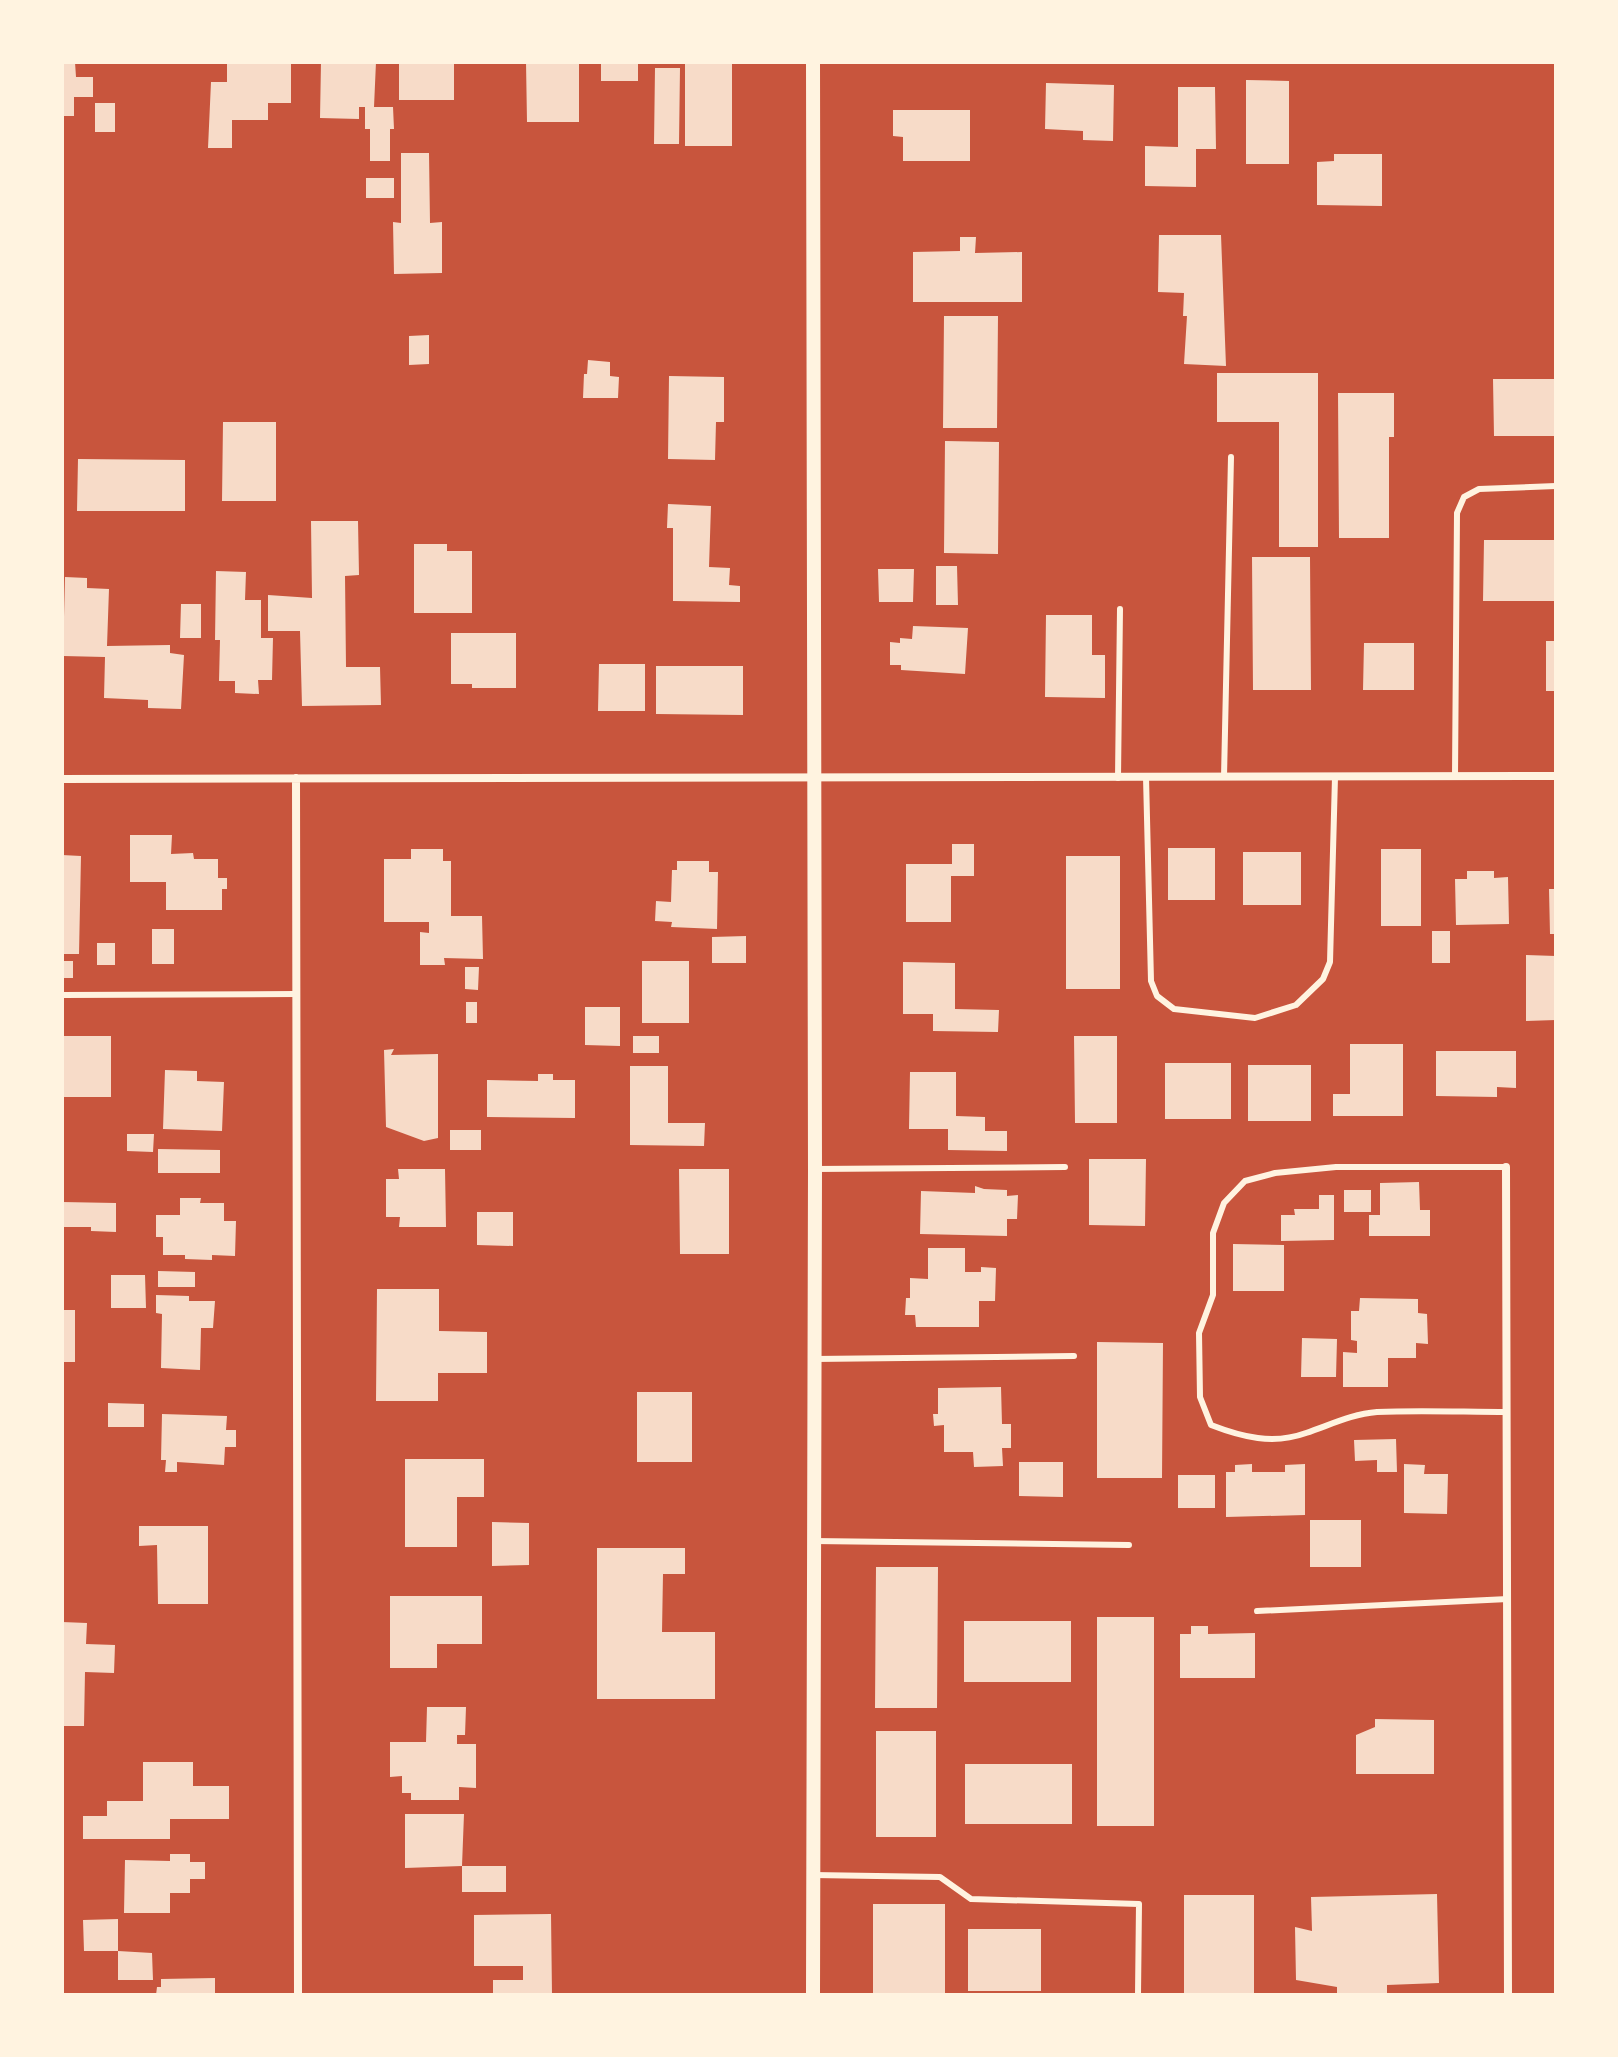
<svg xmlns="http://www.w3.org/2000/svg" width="1618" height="2057" viewBox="0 0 1618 2057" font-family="'Noto Serif',serif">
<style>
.building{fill:#f7dbc8}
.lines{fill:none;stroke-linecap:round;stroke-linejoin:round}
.service{stroke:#fff3e0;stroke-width:6}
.minor{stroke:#fff3e0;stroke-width:8}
.tertiary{stroke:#fff3e0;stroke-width:14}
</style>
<rect width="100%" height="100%" fill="#c8553d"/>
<path class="building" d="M62,62H75L76,77H93V97H74V116H62Z
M291,62V103H268V120H232V148H208L211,82H227V63Z
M321,62H376L374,107H393L394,129H390V161H370V129H365V107H359V119L320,118Z
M399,62H454V100H399Z
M526,62H579V122H527Z
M601,62H638V81H601Z
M685,62H732V146H685Z
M655,68H680L679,144H654Z
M1246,80L1289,81V164H1246Z
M1046,83L1114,85L1113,141L1083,140V131L1045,129Z
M1178,87H1215L1216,149H1196V187L1145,186V146L1178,147Z
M95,103H115V132H95Z
M893,110H970V161H903V137L893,136Z
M401,153H429L430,223L442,222V273L394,274L393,222L401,223Z
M1334,154H1382V206L1317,205V162L1334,161Z
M366,178H394V198H366Z
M1159,235H1221L1226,366L1184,364L1187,316H1183L1184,293L1158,292Z
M960,237H976L975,253L1022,252V302H913V252L960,251Z
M944,316H998L997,428H943Z
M429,335V364L409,365V336Z
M588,360L610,362V376L619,377L618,398H583L584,374H587Z
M1217,373H1318V547H1279V422H1217Z
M669,376L724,377V422H716L715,460L668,459Z
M1493,379H1556V436H1494Z
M1338,393H1394V437H1389V538H1339Z
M223,422H276V501H222Z
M945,441L999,442L998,554L944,553Z
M78,459L185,460V511H77Z
M668,504L711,506L709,567L730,568L729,585L740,586V602L673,601V528H667Z
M311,521H358L359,575L345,576L346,667H380L381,705L302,706L300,631H268V595L312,598Z
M1484,540H1556V601H1483Z
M414,544H447V551H472V613H414Z
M1252,557H1310L1311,690H1253Z
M936,566H957L958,605H936Z
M878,569H914L913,602H879Z
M216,571L246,572L245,600H261V638H273L272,680H258L259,694L235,693V681H219L220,640H215Z
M65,577L87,578V588L109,589L107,646L170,645V653L184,655L181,709L148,708V700L104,698L105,657L63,656Z
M181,604H201V638H180Z
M1046,615H1092V655H1105V698L1045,697Z
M913,626L968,628L965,674L901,670V665H890V642L900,643V638L912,639Z
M451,633H516V688H472V684H451Z
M1546,641H1556V691H1546Z
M1364,643H1414V690H1363Z
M599,664H645V711H598Z
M656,666H743V715L656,714Z
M130,835H172L171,854L193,853L194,859H218V878H227V889H222V910H166V882H130Z
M952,844H974V876H951V922H906V864H952Z
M1168,848H1215V900H1168Z
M411,849H443V861H451V916H482L483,959L444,958L445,965H420V932L429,933V922H384V859H411Z
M1381,849H1421V926H1381Z
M1243,852H1301V905H1243Z
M62,855L81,856L79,954H62Z
M1066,856H1120V989H1066Z
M677,861H709V872H718L717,929L671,927L672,922L655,921L656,901L671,902L672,870H677Z
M1467,871H1494V878L1508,877L1509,924L1456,925L1455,879H1467Z
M1549,889H1556V934H1550Z
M152,929H174V964H152Z
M1432,931H1450V963H1432Z
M746,936V963H712V937Z
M97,943H115V965H97Z
M1526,955L1556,956V1020L1526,1021Z
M62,961H73V978H62Z
M642,961H689V1023H642Z
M903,962L955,963V1009L999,1010L998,1032L933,1031V1014H903Z
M465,967H479L478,990L465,989Z
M466,1002H477V1023H466Z
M585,1007H620V1046L585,1045Z
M62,1036H111V1097H62Z
M633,1036H659V1053H633Z
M1074,1036H1117V1123H1075Z
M1350,1044H1403V1116H1333V1094H1350Z
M394,1049L391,1055L438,1054V1138L424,1141L386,1127L384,1050Z
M1436,1051H1516V1088L1497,1087V1097L1436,1096Z
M1165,1063H1231V1119H1165Z
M1248,1065H1311V1121H1248Z
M630,1066H668V1123H705L704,1146L630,1145Z
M165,1070L197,1071V1081L224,1082L222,1131L163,1129Z
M910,1072H956V1116L985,1117V1131H1007V1151L948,1150V1129H909Z
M538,1074H553V1080H575V1118L487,1117V1080L538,1081Z
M450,1130H481V1150H450Z
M127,1134H154L153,1152L127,1151Z
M158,1149L220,1150V1173H158Z
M1089,1159H1146L1145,1226L1089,1225Z
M398,1169H445L446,1227H399L400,1217H386V1179H399Z
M679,1169H729V1254H680Z
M1419,1182L1420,1210H1430V1236H1369V1215H1380V1183Z
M975,1186L984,1189L1007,1190V1196L1018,1195L1017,1219H1007V1236L920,1234L921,1191L975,1193Z
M1344,1190H1371V1212H1344Z
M1319,1195H1334V1240L1281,1241V1215H1295L1294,1209H1319Z
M180,1198H201L200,1203H224V1221H236L235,1256L212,1255V1260L185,1259V1255H163V1237H156V1215H180Z
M62,1202L116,1203V1232L91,1231V1227H62Z
M477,1212H513V1246L477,1245Z
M1233,1244L1284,1245V1291H1233Z
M928,1248H965V1272H981V1267L996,1268L995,1301H979V1327H916L915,1315H905L906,1298H910V1278L928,1279Z
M158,1271L195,1272V1287H158Z
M111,1275H145L146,1308H111Z
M377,1289H439V1331L487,1332V1373H438V1401H376Z
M156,1295L189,1296V1301H215L213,1328H201L200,1370L161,1368L162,1314L156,1313Z
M1360,1298L1418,1299V1313L1427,1314L1428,1344L1416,1343V1358H1388V1387H1343V1352L1357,1353V1341L1351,1340V1311H1359Z
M62,1310H75V1362H62Z
M1302,1338L1337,1339L1336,1377H1301Z
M1097,1342L1163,1343L1162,1478H1097Z
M1001,1387L1002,1424H1011V1448H1002L1003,1466L974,1467L973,1452H944V1425L934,1426L933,1414H938V1388Z
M637,1392H692V1462H637Z
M108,1403L144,1404V1427H108Z
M162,1414L227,1416L226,1430H236V1447H225L224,1465L177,1462V1472H165L166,1460H161Z
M1396,1439L1397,1472H1377V1460L1355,1461L1354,1440Z
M405,1459H484V1497H457V1547H405Z
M1019,1462H1063V1497L1019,1496Z
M1252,1464V1472H1285V1465L1305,1464V1515L1226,1517V1472H1235V1465Z
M1404,1464L1425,1465L1424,1474H1448L1447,1514L1404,1513Z
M1178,1475H1215V1508H1178Z
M1310,1520H1361V1567H1310Z
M492,1522L529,1523V1565L492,1566Z
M139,1526H208V1604H158L157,1545L139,1546Z
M597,1548H685V1574H663L662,1632H715V1699H597Z
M876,1567H938L937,1708H875Z
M390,1596H482V1644H437V1668H390Z
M1097,1617H1154V1826H1097Z
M964,1621H1071V1682H964Z
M62,1622L87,1623L86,1644L115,1645L114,1673L85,1672L84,1726H62Z
M1191,1626H1208V1634L1255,1633V1678H1180V1634H1191Z
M427,1707H466L465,1735H457V1744H476V1788L459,1787V1800H411V1793H402V1776L390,1777V1742H426Z
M1375,1719L1434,1720V1774H1356V1735L1375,1727Z
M876,1731H936V1837H876Z
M143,1762H193V1786H229V1819H170V1839H83V1816H107V1801H143Z
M965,1764H1072V1824H965Z
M405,1814H464L462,1866L405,1868Z
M170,1854H190V1862H205V1879H190V1893H170V1913H124L125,1860L170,1861Z
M462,1866H506V1892H462Z
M1437,1894L1439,1983L1387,1985V1995H1337V1987L1296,1980L1295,1927L1312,1931L1311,1897Z
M1184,1895H1254V1995H1184Z
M873,1904H945V1995H873Z
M551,1914L552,1995H493V1980H523V1966H474V1915Z
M118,1919V1951L152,1953L153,1980H118V1951H84L83,1920Z
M968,1929H1041V1991H968Z
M215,1978V1995H156L157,1987H161V1979Z"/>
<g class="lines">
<path class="service" d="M1455,776L1457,513L1464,497L1479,489L1556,486
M1146,777L1151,981L1157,996L1174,1009L1255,1018L1296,1005L1323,979L1330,962L1335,777
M1224,777L1231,457
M1118,778L1120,609
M62,995L296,994
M1506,1167H1336L1275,1173L1245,1181L1224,1203L1213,1233V1295L1199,1333L1200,1397L1211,1425C1242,1437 1273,1445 1306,1433C1330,1425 1352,1414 1377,1412C1420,1410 1464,1412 1507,1412
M815,1169L1065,1167
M814,1359L1074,1356
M813,1541L1129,1545
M1257,1611L1508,1599
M813,1875L940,1877L971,1899L1139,1904L1138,1995"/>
<path class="minor" d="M296,778L298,1995
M62,779L1556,776
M1506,1167L1508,1995"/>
<path class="tertiary" d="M813,62L815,1169L813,1995"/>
</g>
<rect width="1618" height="2057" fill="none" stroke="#fff3e0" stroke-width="128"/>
</svg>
